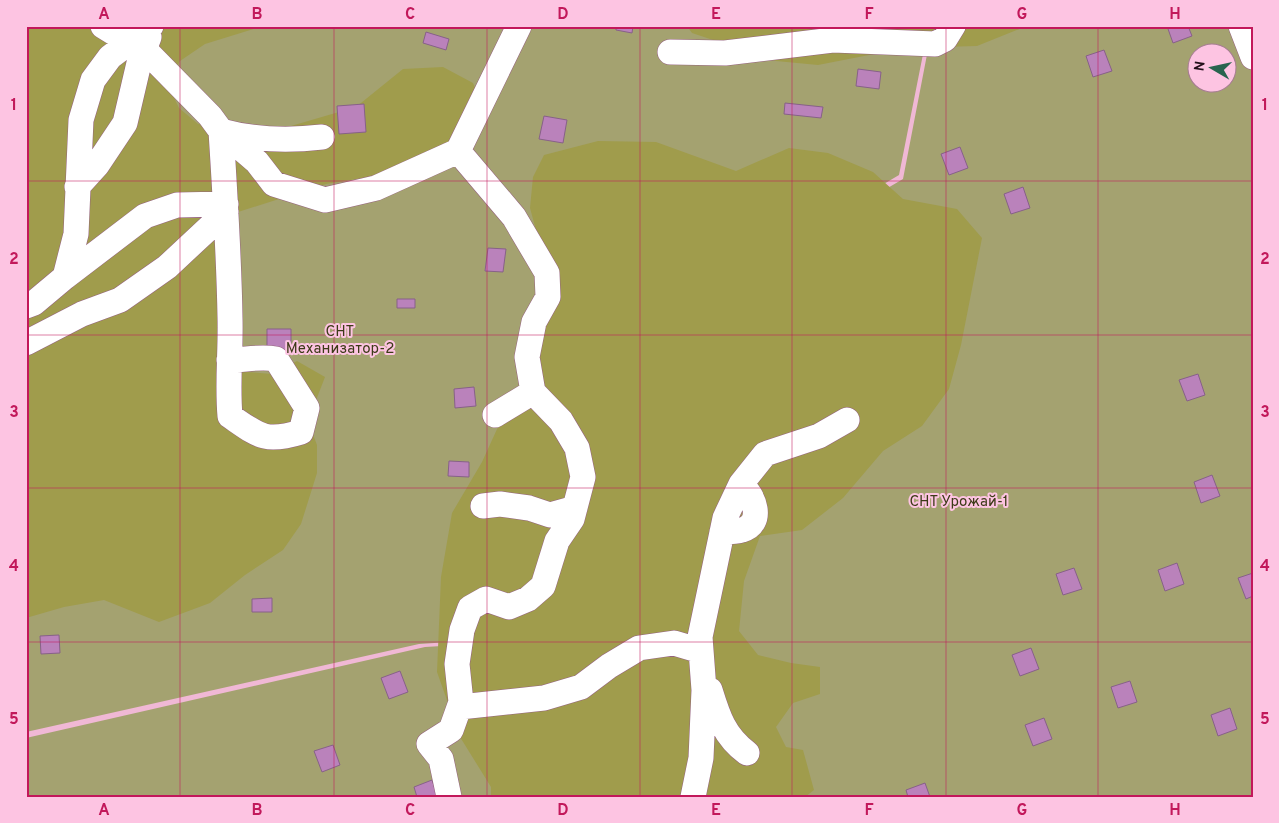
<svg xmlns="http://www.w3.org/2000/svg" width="1279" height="823" viewBox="0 0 1279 823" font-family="Overpass,sans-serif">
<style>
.green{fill:#a4a270;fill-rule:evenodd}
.forest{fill:#a09c4c}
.building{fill:#ba82bb;stroke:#876188}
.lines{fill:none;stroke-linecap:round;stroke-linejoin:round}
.minor-casing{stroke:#95637e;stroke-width:26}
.minor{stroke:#fff;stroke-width:25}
.grid{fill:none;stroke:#c2185b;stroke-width:1;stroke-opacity:0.55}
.labels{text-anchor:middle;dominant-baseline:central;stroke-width:4;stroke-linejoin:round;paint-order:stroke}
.park-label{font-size:15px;fill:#3c3a17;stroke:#fdc4e2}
.neatline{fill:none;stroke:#c2185b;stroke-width:2}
.grid-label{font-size:16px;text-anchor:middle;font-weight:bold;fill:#c2185b}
</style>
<rect width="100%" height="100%" fill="#f0b8d5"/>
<path class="green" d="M26,26H948L927,34L899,175L803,232L524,637L419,644L26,732Z
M967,26H1253V797H26V738L425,647L527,641L806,236L903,179L930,39ZM1196,52H1226V82H1196Z"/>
<path class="forest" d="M26,26H263L205,44L180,61L168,85L179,108L198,124L267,133L356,107L403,69L443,67L473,83L486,115L426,173L368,177L326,184L235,213L236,347L248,372L272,374L297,361L325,377L308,421L317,445V473L301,524L283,550L245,575L210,603L159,622L104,600L64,607L26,618Z
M687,26H1027L977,46L905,48L818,65L776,61L692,33Z
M598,141L656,142L736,171L789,148L828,153L873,172L903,199L957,209L982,238L961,345L949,389L922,426L883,451L843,498L802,530L760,536L744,581L739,631L758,655L791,663L820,667V694L793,703L776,727L786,747L803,750L814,790L805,797H491V787L460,737L437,672L441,577L452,513L482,462L503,416L531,367L539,241L530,208L533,177L544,155Z"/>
<path class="building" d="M616,26H633L632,33L616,30Z
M1167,26H1188L1192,36L1173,43Z
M426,32L449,39L446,50L423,43Z
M1104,50L1112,71L1093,77L1086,56Z
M858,69L881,72L879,89L856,86Z
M785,103L823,107L821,118L784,114Z
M364,104L366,132L339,134L337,106Z
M544,116L567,120L563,143L539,139Z
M960,147L968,168L949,175L941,154Z
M1023,187L1030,208L1011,214L1004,194Z
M488,248L506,249L503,272L485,271Z
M397,299H415V308H397Z
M267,329H291V352H267Z
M1198,374L1205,395L1187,401L1179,380Z
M474,387L476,406L455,408L454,389Z
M449,461L469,462V477L448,476Z
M1212,475L1220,496L1201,503L1194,482Z
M1177,563L1184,584L1165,591L1158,570Z
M1074,568L1082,589L1063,595L1056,574Z
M1253,573V596L1246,599L1238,578Z
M272,598V612H252V599Z
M59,635L60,653L41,654L40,636Z
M1031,648L1039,669L1020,676L1012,655Z
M400,671L408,692L389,699L381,678Z
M1130,681L1137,702L1118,708L1111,687Z
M1230,708L1237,729L1218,736L1211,715Z
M1044,718L1052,739L1033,746L1025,725Z
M333,745L340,765L322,772L314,751Z
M432,780L438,797H417L414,787Z
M925,783L930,797H908L906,790Z"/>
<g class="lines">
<defs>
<path id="minor" d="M103,26L150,55L210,116L221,131L257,162L274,184L325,200L376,188L458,151L519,26
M1241,26L1253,57
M670,52L725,53L833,40L935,44L945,39L953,26
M77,187L97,165L125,123L139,63L149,37
M65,277L145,216L177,205L226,204
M26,306L34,303L65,277L76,234L81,120L93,80L110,57L151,26
M26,343L82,314L120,300L167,267L226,212
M229,360C245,360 260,356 276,359L307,408L301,432C265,443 259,436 230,416C227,383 231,351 230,317C229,255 225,193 221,131C254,140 288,141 322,137
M495,415L533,392
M483,506L500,504L529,508L550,515L575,508
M722,532C728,532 736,532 742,530C765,523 754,495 741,484
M710,690C718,716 724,736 747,753
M460,707L544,698L581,687L609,666L639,648L674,643L701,651
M449,797L441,759L429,744L451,730L461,702L457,664L462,630L470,608L486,599L509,607L528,599L543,586L557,541L572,519L583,477L577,448L561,421L533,392L527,357L534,322L548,297L547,273L514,217L458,151
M693,797L701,758L704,690L700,637L725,518L741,484L765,454L819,436L847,420"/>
</defs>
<use href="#minor" class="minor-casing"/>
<use href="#minor" class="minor"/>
</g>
<path class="grid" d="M180,26V797M334,26V797M487,26V797M640,26V797M792,26V797M946,26V797M1098,26V797M26,181H1253M26,335H1253M26,488H1253M26,642H1253"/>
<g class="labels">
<g class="park-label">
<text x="340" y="332">СНТ<tspan x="340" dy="17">Механизатор-2</tspan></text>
<text x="959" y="502">СНТ Урожай-1</text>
</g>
</g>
<rect width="1279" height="823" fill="none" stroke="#fdc4e2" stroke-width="55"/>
<g transform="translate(1212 68) rotate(279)"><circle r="24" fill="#fdc4e2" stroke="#a67c92"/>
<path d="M0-4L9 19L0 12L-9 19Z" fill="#28644e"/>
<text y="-8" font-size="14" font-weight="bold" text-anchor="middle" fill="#24101b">N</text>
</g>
<rect x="28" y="28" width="1224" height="768" class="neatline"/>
<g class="grid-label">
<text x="104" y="19">A</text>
<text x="257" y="19">B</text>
<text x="410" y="19">C</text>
<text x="563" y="19">D</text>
<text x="716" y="19">E</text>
<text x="869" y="19">F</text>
<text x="1022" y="19">G</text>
<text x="1175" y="19">H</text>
<text x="14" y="110">1</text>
<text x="1265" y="110">1</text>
<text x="14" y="264">2</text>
<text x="1265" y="264">2</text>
<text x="14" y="417">3</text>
<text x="1265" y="417">3</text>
<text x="14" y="571">4</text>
<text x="1265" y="571">4</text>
<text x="14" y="724">5</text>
<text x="1265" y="724">5</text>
<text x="104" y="815">A</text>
<text x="257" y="815">B</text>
<text x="410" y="815">C</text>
<text x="563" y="815">D</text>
<text x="716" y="815">E</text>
<text x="869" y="815">F</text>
<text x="1022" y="815">G</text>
<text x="1175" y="815">H</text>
</g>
</svg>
